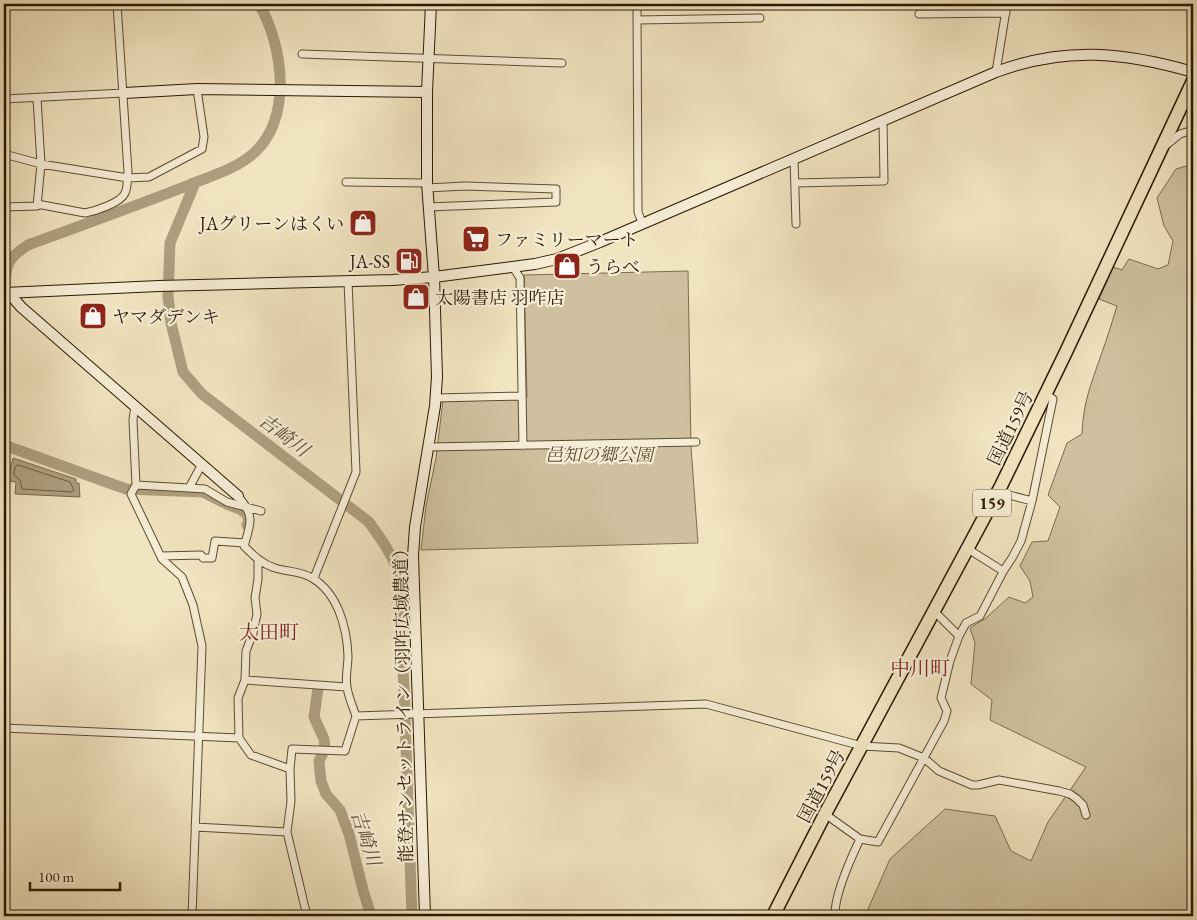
<svg xmlns="http://www.w3.org/2000/svg" width="1197" height="920" viewBox="0 0 1197 920" font-family="'EB Garamond','Noto Serif JP',serif">
<style>
.green{fill:#cfc19f;stroke:#7d6c50}
.water{fill:#ae9f7f;stroke:#7a694c}
.lines{fill:none;stroke-linecap:round;stroke-linejoin:round}
.shore{stroke:#6c5c40;stroke-width:1}
.river{stroke:#ae9f7f;stroke-width:11}
.street-casing{stroke:#5c4b30;stroke-width:9}
.secondary-casing{stroke:#2b1800;stroke-width:12}
.highway-casing{stroke:#2b1800;stroke-width:15}
.street{stroke:#f6edd6;stroke-width:7}
.secondary{stroke:#f6edd6;stroke-width:10}
.highway{stroke:#f1e4c0;stroke-width:12}
.labels{text-anchor:middle;dominant-baseline:central;stroke-width:4.5;stroke-linejoin:round;paint-order:stroke}
.shield{fill:#f6edd6;stroke:#685840;stroke-width:1}
.shield-label{font-size:16px;font-weight:bold;fill:#2b1800}
.poi-label{font-size:18px;fill:#2b1800;stroke:#f6edd6;text-anchor:start}
.street-label{font-size:18px;fill:#2b1800;stroke:#f6edd6}
.park-label{font-size:18px;font-style:italic;fill:#5c4b30;stroke:#f6edd6}
.water-label{font-size:19px;font-style:italic;fill:#5f4e33;stroke:#f6edd6}
.quarter-label{font-size:20px;fill:#7a1f14;stroke:#f6edd6}
</style>
<rect width="100%" height="100%" fill="#f1e4c0"/>
<filter id="stains"><feTurbulence type="fractalNoise" baseFrequency=".004" numOctaves="4"/><feColorMatrix values="0 0 0 0 .2 0 0 0 0 .09 0 0 0 0 .02 0 0 0 .5 -.17"/></filter>
<radialGradient id="worn" r=".72"><stop offset=".6" stop-color="#630" stop-opacity="0"/><stop offset="1" stop-color="#630" stop-opacity=".3"/></radialGradient>
<path class="green" d="M1193,164V916H865L890,859L945,809L995,816L1011,851L1031,861L1048,822L1086,767L990,720L992,700L971,684L975,643L970,628L986,618L1009,597L1025,603L1033,597L1030,581L1020,566L1032,542L1048,541L1060,507L1048,495L1067,443L1082,434C1083,403 1091,384 1101,355C1107,339 1112,322 1117,306L1099,299L1113,267L1122,270L1129,259L1158,269L1168,265L1173,241L1164,226L1157,198L1176,169Z
M688,271L691,447L698,543L421,550L426,506L436,458L443,400L527,397L524,275Z"/>
<path class="water" d="M13,458L76,479V483H79L80,497L15,494L16,482L7,481Z"/>
<g class="lines">
<path class="shore" d="M18,465L70,482L74,490L72,492L22,489L20,480L14,475L15,467Z"/>
<path class="river" d="M195,183L170,243L168,296L171,323L183,372L202,394L369,522L385,545L398,569L405,709
M5,287C6,263 8,258 28,245C82,225 136,206 189,185C211,176 236,169 254,153C293,117 283,45 259,4
M4,329L5,300
M4,445L126,489L203,492L227,504L240,509L247,514L249,521L247,525
M318,688L314,717L324,739L325,749L319,761L321,781L326,794L340,810L349,834L363,890L371,916
M405,720L412,916"/>
<defs>
<path id="street" d="M637,4L638,212L642,223
M982,4V13
M919,14L1006,13
M637,20L760,18
M302,54L562,63
M996,72L1007,4
M4,99L124,93
M1165,146L1180,134L1193,130
M4,154L41,164L128,178L149,177L202,149L204,137L197,89
M794,159L796,224
M346,182L427,183
M795,183L884,181L883,121
M427,188L465,186L556,189V202L428,207
M37,204L85,213C95,211 121,203 125,193C128,187 127,179 128,172L117,4
M4,207L37,206L41,164L37,98
M513,267L520,278L523,446
M436,398L522,396
M135,405L133,420L136,485L131,494L162,559L182,577L193,605L202,646L192,916
M429,447L696,442
M136,485L189,488L202,464
M189,488L205,489L227,502L261,511
M998,492L1032,501
M238,496C255,516 251,523 244,546C254,556 262,564 275,568C288,572 301,571 312,578C338,593 347,628 348,656C348,666 345,677 347,687C348,696 353,707 356,716L706,704L862,746L899,748L924,758L939,771L972,785H978L999,780L1059,791L1070,794L1077,799L1083,805L1086,815
M968,549L1003,571
M161,556L201,555L203,558H212L215,541L245,543
M258,560V579L255,598L257,614L253,633L246,651L245,680L238,698L239,738L251,755L290,769L291,801L287,832L307,916
M314,578L356,472L348,281
M934,611L959,636
M245,680L347,687
M4,728L239,738
M290,769L292,749L345,751L356,716
M825,814L860,839
M195,827L287,832
M835,916C834,896 851,858 860,839L878,842L944,721L947,711L941,698L950,661L959,636L966,623L980,616L1004,570L1012,558L1021,541L1032,501L1053,399L1046,394"/>
<path id="secondary" d="M124,93L197,89L427,92
M4,293L159,286L393,280L434,277L535,264L557,259L600,242L996,72C1065,46 1124,52 1193,72
M9,293L21,307L238,496
M425,916L413,556L415,527L435,406L437,377L434,277L427,183V92L431,4"/>
<path id="highway" d="M773,916L825,814L1001,486L1065,354L1193,81"/>
</defs>
<use href="#street" class="street-casing"/>
<use href="#secondary" class="secondary-casing"/>
<use href="#highway" class="highway-casing"/>
<use href="#street" class="street"/>
<use href="#secondary" class="secondary"/>
<use href="#highway" class="highway"/>
</g>
<defs>
<symbol id="shop-square" viewBox="-11 -11 22 22"><rect x="-9" y="-9" width="18" height="18" rx="4" fill="#8f2418" stroke="#f6edd6"/><path d="M-5-2.5h2.3a2.7 3.5 0 0 1 5.4 0H5L5.5 6h-11ZM-1.5-2.5h3a1.5 2.3 0 0 0-3 0Z" fill="#fff"/></symbol>
<symbol id="supermarket-square" viewBox="-11 -11 22 22"><rect x="-9" y="-9" width="18" height="18" rx="4" fill="#8f2418" stroke="#f6edd6"/><path d="M-6-5.5h2.5l.6 2H6L4.5 2H-2.5L-4.4-4H-6ZM-1.5 3.2a1.3 1.3 0 1 0 .1 0ZM3 3.2a1.3 1.3 0 1 0 .1 0Z" fill="#fff"/></symbol>
<symbol id="fuel-square" viewBox="-11 -11 22 22"><rect x="-9" y="-9" width="18" height="18" rx="4" fill="#8f2418" stroke="#f6edd6"/><path d="M-5.5-6h7V0h2V4h1.3V-2.5L3-4.5l.8-.8L6-3V5H2.5V1h-1V6h-7ZM-4.2-4.7v3.2H.2V-4.7Z" fill="#fff"/></symbol>
</defs>
<g fill-rule="evenodd">
<use href="#shop-square" x="347" y="207" width="32" height="32"/>
<use href="#supermarket-square" x="460" y="223" width="32" height="32"/>
<use href="#fuel-square" x="393" y="245" width="32" height="32"/>
<use href="#shop-square" x="551" y="250" width="32" height="32"/>
<use href="#shop-square" x="400" y="281" width="32" height="32"/>
<use href="#shop-square" x="77" y="300" width="32" height="32"/>
</g>
<g class="labels">
<rect class="shield" x="973" y="489.5" width="38" height="27" rx="4"/>
<g class="shield-label">
<text x="992" y="503">159</text>
</g>
<g class="poi-label">
<text x="344" y="223" text-anchor="end">JAグリーンはくい</text>
<text x="495" y="239">ファミリーマート</text>
<text x="390" y="261" text-anchor="end">JA-SS</text>
<text x="586" y="266">うらべ</text>
<text x="435" y="297">太陽書店 羽咋店</text>
<text x="112" y="316">ヤマダデンキ</text>
</g>
<g class="street-label">
<text transform="translate(1010 428) rotate(-64)">国道159号</text>
<text transform="translate(403 701) rotate(-91)">能登サンセットライン（羽咋広域農道）</text>
<text transform="translate(821 786) rotate(-62)">国道159号</text>
</g>
<g class="park-label">
<text x="599" y="454">邑知の郷公園</text>
</g>
<g class="water-label">
<text transform="translate(284 435) rotate(37)">吉崎川</text>
<text transform="translate(366 838) rotate(72)">吉崎川</text>
</g>
<g class="quarter-label">
<text x="269" y="632">太田町</text>
<text x="920" y="668">中川町</text>
</g>
</g>
<rect width="1197" height="920" fill="none" stroke="#f1e4c0" stroke-width="20"/>
<rect x="5" y="5" width="1187" height="910" fill="none" stroke="#2b1800" stroke-width="2.5"/>
<rect x="10" y="10" width="1177" height="900" fill="none" stroke="#2b1800"/>
<path d="M30 882v8h90v-8" fill="none" stroke="#2b1800" stroke-width="2.5"/>
<text x="38" y="882" font-size="15" fill="#2b1800" stroke="#f6edd6" stroke-width="4" paint-order="stroke">100 m</text>
<rect width="100%" height="100%" filter="url(#stains)"/>
<rect width="100%" height="100%" fill="url(#worn)"/>
</svg>
